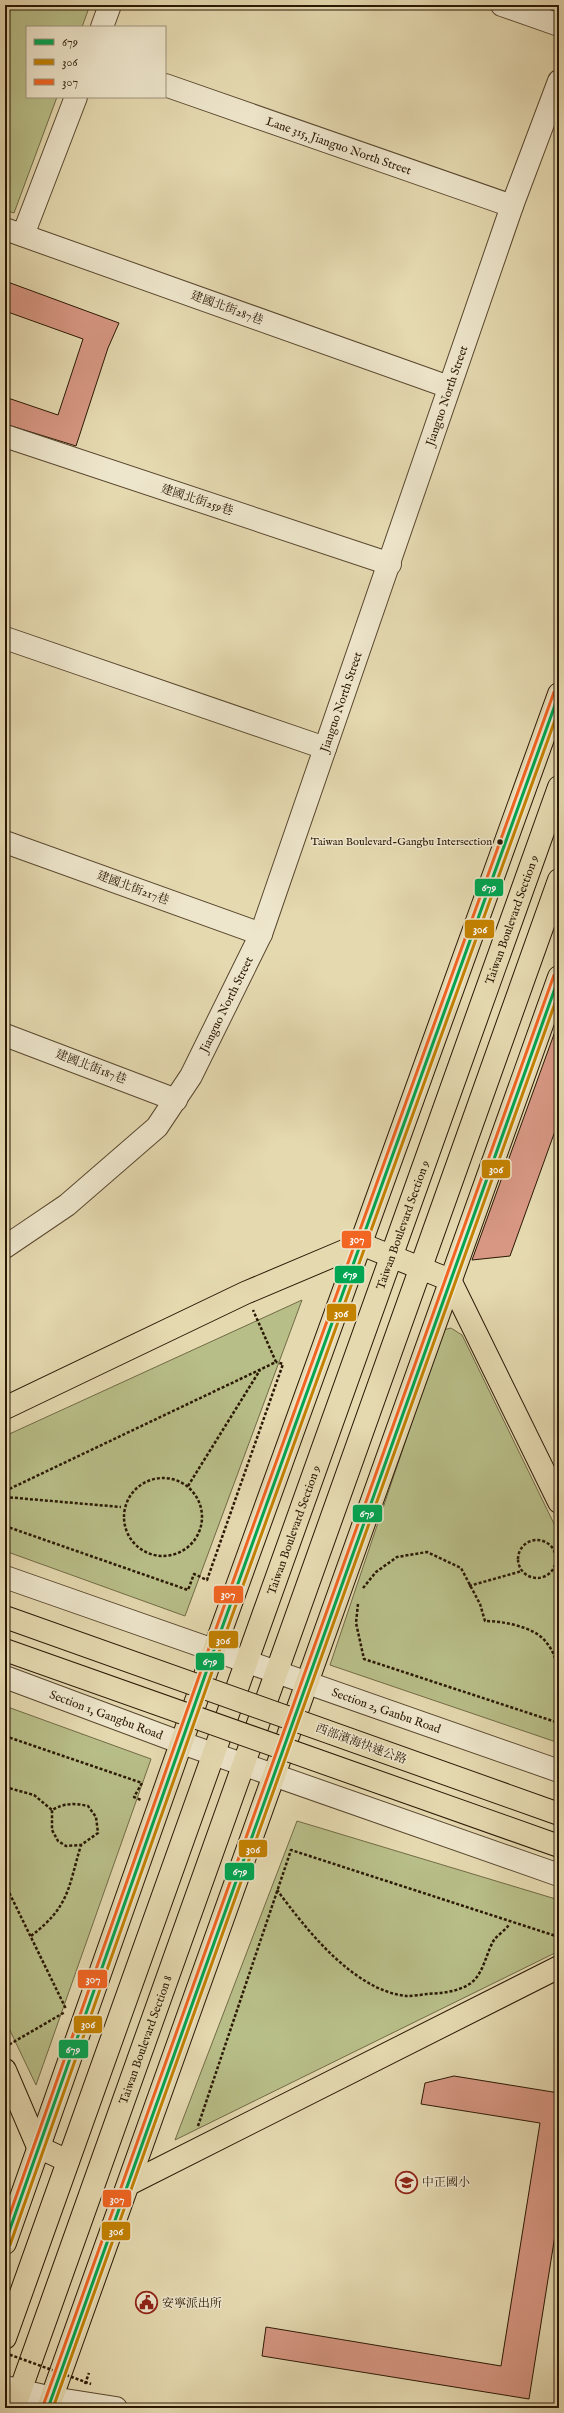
<svg xmlns="http://www.w3.org/2000/svg" width="564" height="2413" viewBox="0 0 564 2413" font-family="'IM FELL English','Noto Serif TC',serif">
<style>
.green{fill:#b8be88;stroke:#716b46}
.building{fill:#d79783;stroke:#2a1804}
.lines{fill:none;stroke-linecap:round;stroke-linejoin:round}
.minor-casing{stroke:#59482f;stroke-width:24}
.major-casing{stroke:#2a1804;stroke-width:24}
.path{stroke:#2a1804;stroke-width:2.5;stroke-dasharray:3 2;stroke-linecap:butt}
.minor{stroke:#eee6cc;stroke-width:22}
.major{stroke:#e5d9b0;stroke-width:22}
.highway-bridge-casing{stroke:#2a1804;stroke-width:24;stroke-linecap:butt}
.path-bridge{stroke:#2a1804;stroke-width:2.5;stroke-dasharray:3 2;stroke-linecap:butt}
.highway-bridge{stroke:#e5d9b0;stroke-width:22}
.bus-1-casing{stroke:#eee6cc;stroke-width:6}
.bus-2-casing{stroke:#eee6cc;stroke-width:6}
.bus-3-casing{stroke:#eee6cc;stroke-width:6}
.bus-1{stroke:#00a651;stroke-width:3}
.bus-2{stroke:#c48201;stroke-width:3}
.bus-3{stroke:#f26522;stroke-width:3}
.bus-dot{fill:#2a1804;stroke:#eee6cc;stroke-width:1.5}
.labels{text-anchor:middle;dominant-baseline:central;stroke-width:3;stroke-linejoin:round;paint-order:stroke}
.bus-label{font-size:11px;fill:#2a1804;stroke:#eee6cc;text-anchor:end}
.street-label{font-size:12px;fill:#2a1804;stroke:#eee6cc}
.poi-label{font-size:12px;fill:#2a1804;stroke:#eee6cc;text-anchor:start}
.line-badge{stroke:#eee6cc;stroke-width:1.5}
.badge-label{font-size:11px;text-anchor:middle;font-weight:bold;fill:#fff}
</style>
<rect width="100%" height="100%" fill="#e5d9b0"/>
<filter id="stains"><feTurbulence type="fractalNoise" baseFrequency=".005" numOctaves="4"/><feColorMatrix values="0 0 0 0 .2 0 0 0 0 .09 0 0 0 0 .02 0 0 0 .5 -.17"/></filter>
<radialGradient id="worn" r=".72"><stop offset=".6" stop-color="#630" stop-opacity="0"/><stop offset="1" stop-color="#630" stop-opacity=".3"/></radialGradient>
<path class="green" d="M5,5H90L82,27H27V97H57L14,213L5,210Z
M302,1300L185,1616L5,1551V1436Z
M451,1328L462,1335L559,1534V1743L330,1665L443,1330Z
M5,1706L151,1759L36,2085L5,2020Z
M297,1821L559,1900V1951L175,2140Z"/>
<path class="building" d="M5,281L119,323L108,348L76,446L5,424V397L58,415L83,339L5,311Z
M557,1026L559,1027V1120L510,1256L472,1260Z
M454,2076L559,2093V2210L529,2399L262,2356L266,2327L501,2366L540,2123L421,2104L425,2083Z"/>
<g class="lines">
<defs>
<g id="minor">
<path d="M502,5L559,25"/>
<path d="M102,27L110,5"/>
<path id="s1" d="M165,85L512,206"/>
<path d="M5,229L449,387"/>
<path d="M23,235L76,97"/>
<path d="M5,436L390,564"/>
<path d="M5,638L325,748"/>
<path d="M5,842L261,934"/>
<path d="M5,1035L176,1100"/>
<path id="s2" d="M5,1247L67,1205L157,1127L191,1076L261,934L512,206L559,81"/>
<path id="s3" d="M5,1577L559,1771"/>
<path id="s4" d="M5,1677L182,1743L559,1875"/>
<path d="M5,2387L52,2398L116,2408"/>
</g>
<g id="major">
<path d="M5,1408L245,1293L361,1244L450,1280L559,1502"/>
<path d="M5,2070L38,2147L68,2161"/>
<path d="M129,2184L559,1967"/>
<path d="M5,2243L214,1650L559,694"/>
<path id="s5" d="M5,2338L559,787"/>
<path id="s6" d="M14,2408L559,880"/>
<path d="M48,2408L559,977"/>
</g>
</defs>
<use href="#minor" class="minor-casing"/>
<use href="#major" class="major-casing"/>
<path class="path" d="M124 1517a39 39 0 1 1 78 0a39 39 0 1 1-78 0Z
M188,1486L260,1370
M5,1491L276,1362L253,1310
M5,1497L121,1507
M5,1526L188,1590L194,1574L207,1580L283,1364L276,1362
M518 1559a19 19 0 1 1 38 0a19 19 0 1 1-38 0Z
M469,1586L522,1571
M363,1588L376,1572L397,1557L427,1552L461,1568L480,1604L485,1621C503,1621 535,1627 546,1642C553,1650 556,1660 559,1670
M358,1604L356,1623L364,1659L559,1723
M5,1736L142,1783L134,1797L141,1800
M5,1787L34,1795L52,1810C64,1803 75,1803 88,1806L96,1817L98,1833L81,1845L66,1846L58,1841L52,1830V1810
M5,1884L66,2009
M277,1890C306,1929 353,1990 406,1996C412,1996 420,1995 427,1994C442,1993 458,1992 471,1983C484,1973 486,1953 494,1940C498,1935 505,1930 509,1925
M31,1936C70,1906 68,1888 81,1845
M5,2047L65,2012
M198,2126L291,1850L559,1937
M85,2384L89,2373"/>
<use href="#minor" class="minor"/>
<use href="#major" class="major"/>
<defs>
<path id="highway-bridge" d="M5,1617L559,1814
M5,1650L559,1846"/>
</defs>
<use href="#highway-bridge" class="highway-bridge-casing"/>
<path class="path-bridge" d="M5,2353L91,2384"/>
<use href="#highway-bridge" class="highway-bridge"/>
<defs>
<path id="bus-1" d="M5,2243L214,1650L559,694
M48,2408L559,977"/>
<path id="bus-2" d="M10,2245L219,1652L559,709
M53,2408L559,992"/>
<path id="bus-3" d="M5,2228L209,1648L554,692
M43,2406L554,975"/>
</defs>
<use href="#bus-1" class="bus-1-casing"/>
<use href="#bus-2" class="bus-2-casing"/>
<use href="#bus-3" class="bus-3-casing"/>
<use href="#bus-1" class="bus-1"/>
<use href="#bus-2" class="bus-2"/>
<use href="#bus-3" class="bus-3"/>
</g>
<defs>
<symbol id="school-ring" viewBox="-11 -11 22 22"><circle r="9.5" fill="#eee6cc" stroke="#8f2418" stroke-width="1.5"/><path d="M0-5L7-2L0 1L-7-2ZM-4 1L0 2.5L4 1V4Q0 6-4 4Z" fill="#8f2418"/></symbol>
<symbol id="civic-ring" viewBox="-11 -11 22 22"><circle r="9.5" fill="#eee6cc" stroke="#8f2418" stroke-width="1.5"/><path d="M-.6-6.5H3V-4.5H.6V-3L4-1V1h2V6H-6V1h2V-1L-.6-3ZM-1.2 2.5V6h2.4V2.5Z" fill="#8f2418"/></symbol>
</defs>
<g fill-rule="evenodd">
<use href="#school-ring" x="394" y="2170" width="25" height="25"/>
<use href="#civic-ring" x="134" y="2290" width="25" height="25"/>
</g>
<circle class="bus-dot" cx="500" cy="842" r="3.5"/>
<g class="labels">
<g class="bus-label">
<text x="492" y="842">Taiwan Boulevard-Gangbu Intersection</text>
</g>
<g class="street-label">
<text stroke="none"><textPath href="#s1" startOffset="184">Lane 315, Jianguo North Street</textPath></text>
<text transform="translate(227 308) rotate(20)">建國北街287巷</text>
<text stroke="none"><textPath href="#s2" startOffset="983">Jianguo North Street</textPath></text>
<text transform="translate(197 500) rotate(18)">建國北街259巷</text>
<text stroke="none"><textPath href="#s2" startOffset="659">Jianguo North Street</textPath></text>
<text transform="translate(133 888) rotate(20)">建國北街217巷</text>
<text stroke="none"><textPath href="#s5" startOffset="1506">Taiwan Boulevard Section 9</textPath></text>
<text stroke="none"><textPath href="#s2" startOffset="335">Jianguo North Street</textPath></text>
<text transform="translate(91 1067) rotate(21)">建國北街187巷</text>
<text stroke="none"><textPath href="#s5" startOffset="1182">Taiwan Boulevard Section 9</textPath></text>
<text stroke="none"><textPath href="#s5" startOffset="858">Taiwan Boulevard Section 9</textPath></text>
<text stroke="none"><textPath href="#s3" startOffset="404">Section 2, Ganbu Road</textPath></text>
<text stroke="none"><textPath href="#s4" startOffset="108">Section 1, Gangbu Road</textPath></text>
<text transform="translate(361 1744) rotate(20)">西部濱海快速公路</text>
<text stroke="none"><textPath href="#s6" startOffset="391">Taiwan Boulevard Section 8</textPath></text>
</g>
<g class="poi-label">
<text x="422" y="2182">中正國小</text>
<text x="162" y="2303">安寧派出所</text>
</g>
</g>
<g class="line-badge">
<rect x="474" y="878" width="30" height="19" rx="4" fill="#00a651"/>
<rect x="464" y="919" width="31" height="20" rx="4" fill="#c48201"/>
<rect x="481" y="1159" width="30" height="20" rx="4" fill="#c48201"/>
<rect x="341" y="1230" width="31" height="19" rx="4" fill="#f26522"/>
<rect x="334" y="1265" width="31" height="19" rx="4" fill="#00a651"/>
<rect x="326" y="1303" width="31" height="19" rx="4" fill="#c48201"/>
<rect x="352" y="1504" width="31" height="19" rx="4" fill="#00a651"/>
<rect x="213" y="1585" width="31" height="19" rx="4" fill="#f26522"/>
<rect x="208" y="1630" width="31" height="19" rx="4" fill="#c48201"/>
<rect x="195" y="1652" width="30" height="19" rx="4" fill="#00a651"/>
<rect x="238" y="1839" width="30" height="19" rx="4" fill="#c48201"/>
<rect x="224" y="1862" width="31" height="19" rx="4" fill="#00a651"/>
<rect x="77" y="1969" width="31" height="20" rx="4" fill="#f26522"/>
<rect x="73" y="2015" width="30" height="19" rx="4" fill="#c48201"/>
<rect x="58" y="2039" width="31" height="20" rx="4" fill="#00a651"/>
<rect x="102" y="2189" width="30" height="19" rx="4" fill="#f26522"/>
<rect x="101" y="2221" width="30" height="20" rx="4" fill="#c48201"/>
</g>
<g class="badge-label">
<text x="489" y="891">679</text>
<text x="480" y="933">306</text>
<text x="496" y="1173">306</text>
<text x="357" y="1243">307</text>
<text x="350" y="1278">679</text>
<text x="341" y="1317">306</text>
<text x="367" y="1517">679</text>
<text x="228" y="1598">307</text>
<text x="223" y="1644">306</text>
<text x="210" y="1665">679</text>
<text x="253" y="1853">306</text>
<text x="240" y="1875">679</text>
<text x="93" y="1983">307</text>
<text x="88" y="2028">306</text>
<text x="73" y="2053">679</text>
<text x="117" y="2203">307</text>
<text x="116" y="2235">306</text>
</g>
<rect width="564" height="2413" fill="none" stroke="#e5d9b0" stroke-width="20"/>
<rect x="6" y="6" width="552" height="2401" fill="none" stroke="#2a1804" stroke-width="2"/>
<rect x="10" y="10" width="544" height="2393" fill="none" stroke="#2a1804"/>
<rect x="26" y="26" width="140" height="72" fill="#eee6cc" stroke="#a0947c"/>
<rect x="34" y="39" width="20" height="6" fill="#00a651" stroke="#a0947c"/>
<text x="62" y="46" font-size="12" fill="#2a1804">679</text>
<rect x="34" y="59" width="20" height="6" fill="#c48201" stroke="#a0947c"/>
<text x="62" y="66" font-size="12" fill="#2a1804">306</text>
<rect x="34" y="79" width="20" height="6" fill="#f26522" stroke="#a0947c"/>
<text x="62" y="86" font-size="12" fill="#2a1804">307</text>
<rect width="100%" height="100%" filter="url(#stains)"/>
<rect width="100%" height="100%" fill="url(#worn)"/>
</svg>
